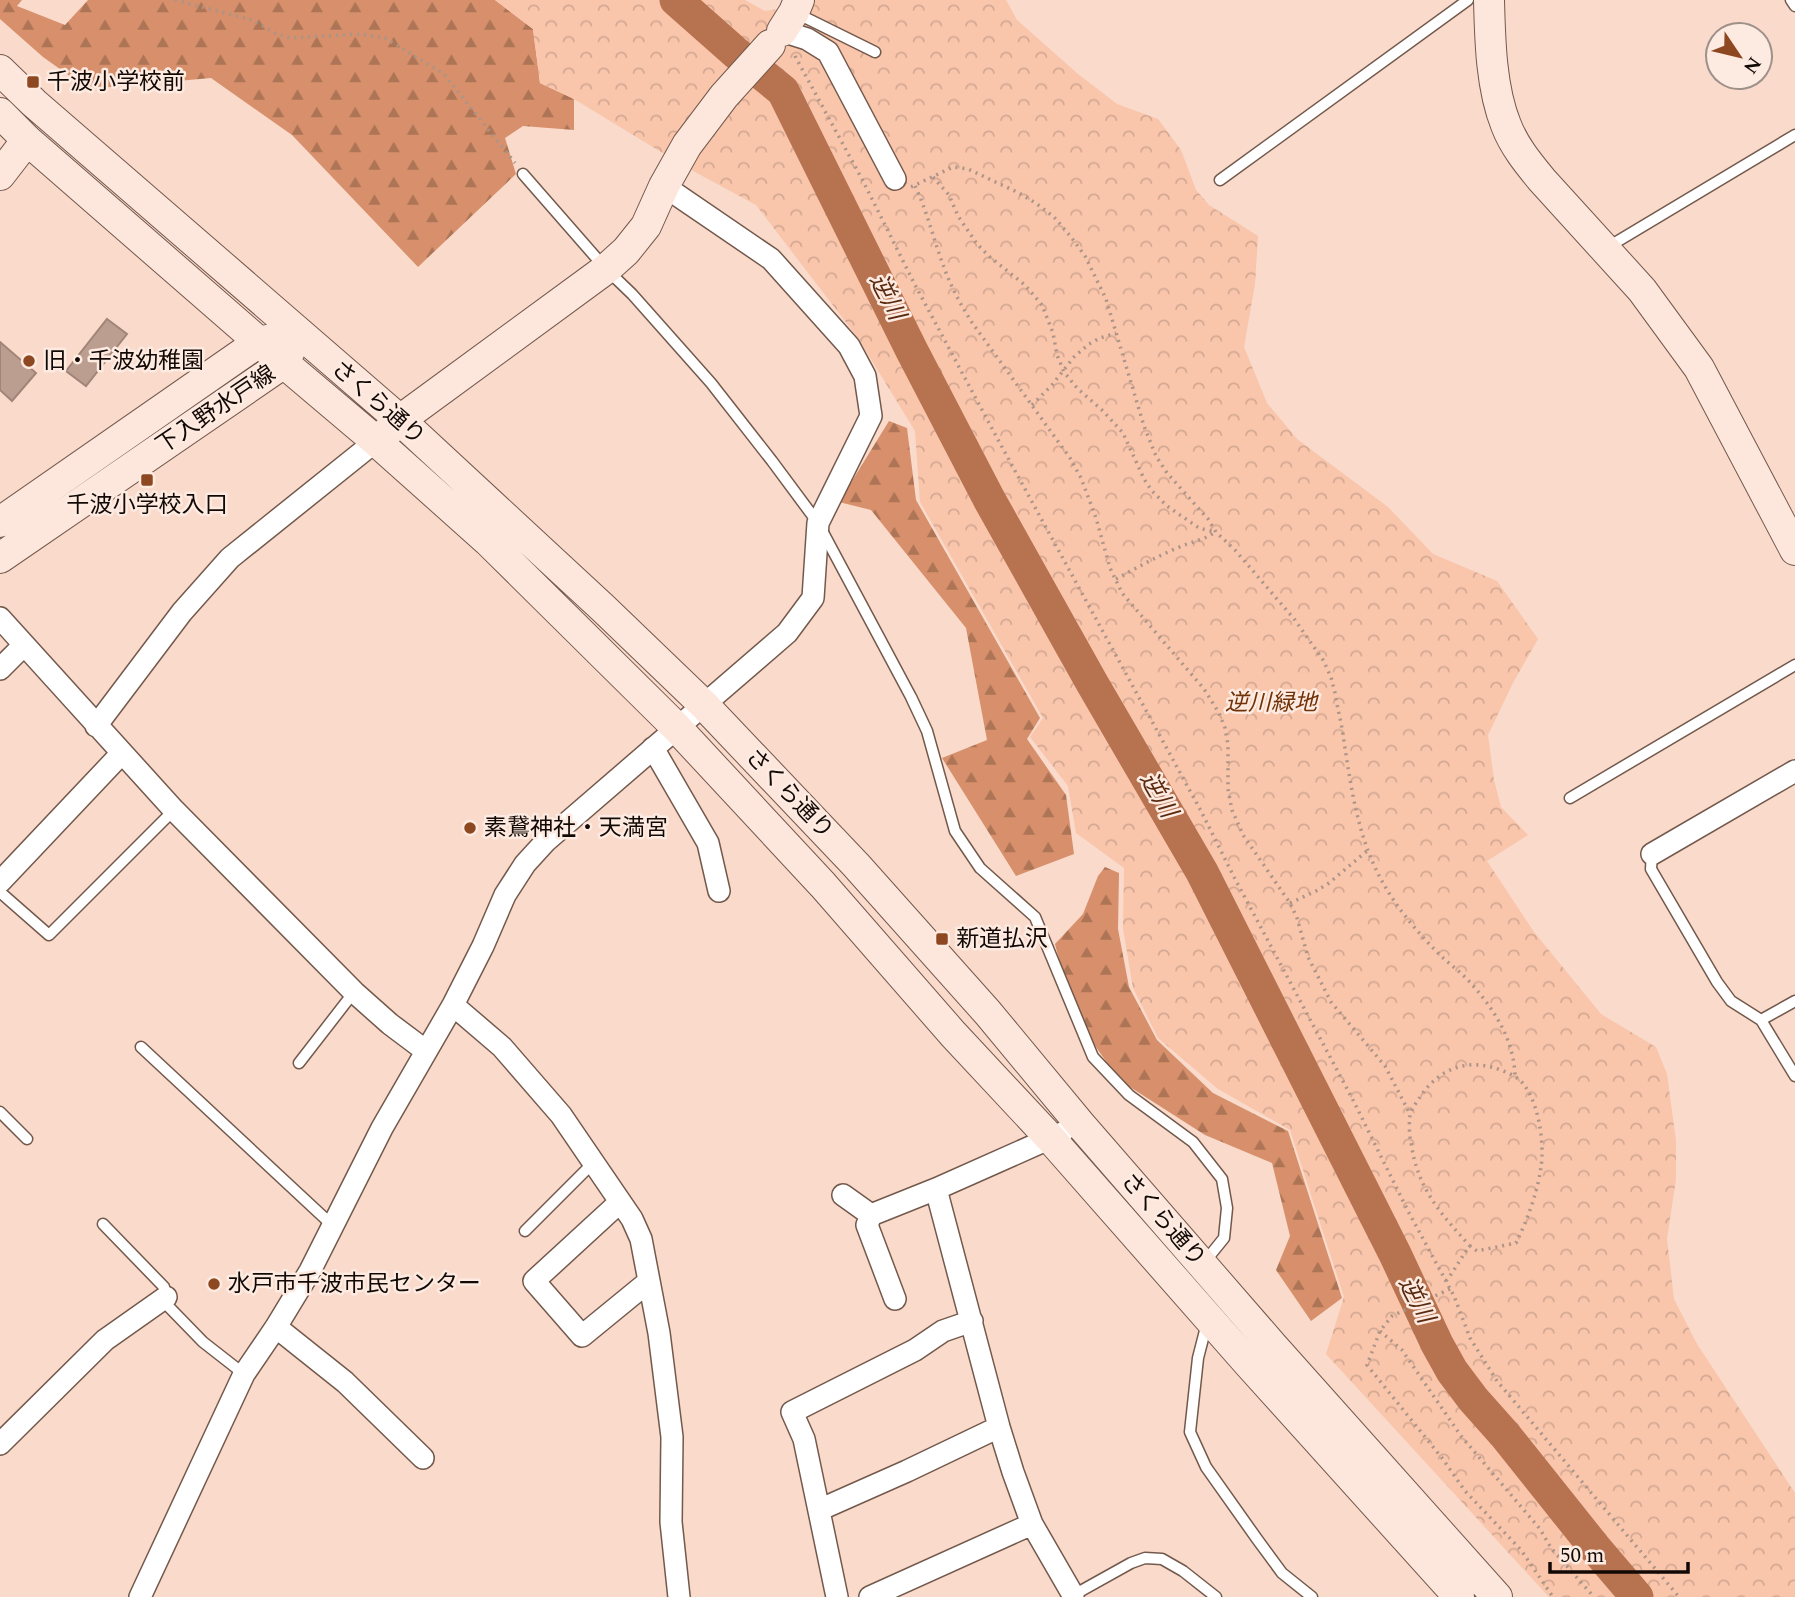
<svg xmlns="http://www.w3.org/2000/svg" width="1795" height="1597" viewBox="0 0 1795 1597" font-family="Spectral,'Noto Sans JP',serif">
<style>
.forest{fill:url(#forest-firs)}
.park{fill:url(#park-crowns)}
.lines{fill:none;stroke-linecap:round;stroke-linejoin:round}
.river{stroke:#b7724f;stroke-width:33}
.building{fill:#bb9e90;stroke:#a18578;stroke-width:2}
.lane-casing{stroke:#73594c;stroke-width:13}
.street-casing{stroke:#73594c;stroke-width:24}
.secondary-casing{stroke:#73594c;stroke-width:32}
.path{stroke:#ab9488;stroke-width:3.5;stroke-dasharray:2 5;stroke-linecap:butt}
.lane{stroke:#fff;stroke-width:10}
.street{stroke:#fff;stroke-width:21}
.secondary{stroke:#fde7dd;stroke-width:30}
.poi-dot{fill:#8e4821;stroke:#fdeae1;stroke-width:2.5}
.labels{text-anchor:middle;dominant-baseline:central;stroke-width:5;stroke-linejoin:round;paint-order:stroke}
.poi-label{font-size:23px;fill:#120905;stroke:#fdeae1;text-anchor:start}
.street-label{font-size:23px;fill:#120905;stroke:#fdeae1}
.park-label{font-size:23px;font-style:italic;fill:#723207;stroke:#fdeae1}
.water-label{font-size:24px;font-style:italic;fill:#592a10;stroke:#fdeae1}
</style>
<defs>
<pattern id="forest-firs" width="22" height="20" patternUnits="userSpaceOnUse" patternTransform="scale(1.75)"><rect width="22" height="20" fill="#d7906b"/><path d="M5 1l3.5 6h-7zM16 11l3.5 6h-7z" fill="#ad7456"/></pattern>
<pattern id="park-crowns" width="20" height="18" patternUnits="userSpaceOnUse" patternTransform="scale(1.75)"><rect width="20" height="18" fill="#f9c5ab"/><path d="M2 6a3 3 0 1 1 6 0M12 15a3 3 0 1 1 6 0" fill="none" stroke="#d4a892"/></pattern>
</defs>
<rect width="100%" height="100%" fill="#f9dacb"/>
<path class="forest" d="M0,0H22L17,6L65,25L88,0H495L533,29L540,83L574,99V130L523,126L505,138L516,174L418,267L292,135L211,78L88,89L43,57L0,19Z
M889,421L907,428L916,500L1040,718L1027,739L1066,795L1074,854L1016,876L942,758L987,740L966,628L871,510L839,502Z
M1105,867L1119,873L1118,929L1129,987L1157,1040L1213,1093L1288,1131L1342,1298L1311,1321L1276,1270L1290,1236L1272,1163L1205,1135L1119,1080L1073,1014L1055,944L1083,914L1098,876Z"/>
<path class="park" d="M495,0H745L765,11L793,7L811,0H1006L1017,20L1078,74L1117,104L1158,119L1181,150L1196,190L1209,205L1258,236L1255,284L1244,347L1267,403L1297,439L1388,507L1433,554L1497,581L1538,639L1513,683L1488,735L1494,780L1501,807L1528,835L1487,861L1534,932L1601,1014L1656,1047L1667,1074L1676,1141V1179L1667,1239L1674,1299L1697,1344L1795,1493V1597H1549L1326,1354L1344,1297L1290,1130L1218,1089L1158,1038L1133,988L1123,928L1124,868L1076,833L1068,786L1030,737L1043,718L920,502L915,431L858,338L756,205L684,166L574,99L540,83L533,29Z"/>
<g class="lines">
<path class="river" d="M676,0L736,53L783,91L912,351L989,499L1092,683L1202,872L1395,1254L1437,1344L1452,1371L1473,1399L1505,1435L1596,1549L1637,1597"/>
</g>
<path class="building" d="M107,319L127,334L86,386L66,371Z
M0,342L36,373L12,401L0,390Z"/>
<g class="lines">
<defs>
<path id="lane" d="M1791,0L1795,6
M796,13L875,52
M523,174L606,269L632,294L711,383L772,461L818,523L911,697L927,731L955,831L980,868L1035,917L1093,1057L1129,1095L1193,1142L1222,1179L1227,1208L1224,1238L1203,1264
M1220,180L1468,0
M1608,247L1795,135
M1570,798L1795,665
M1652,854L1651,869L1717,982L1731,1001L1761,1020L1795,1076
M0,892L49,935L174,810
M1761,1020L1795,1001
M141,1047L332,1225
M299,1063L354,992
M0,1112L27,1139
M103,1224L164,1287L169,1307L203,1342L244,1374
M525,1231L594,1162
M1207,1323L1198,1358L1190,1432L1206,1467L1257,1539L1282,1573L1312,1597
M1070,1597L1131,1563L1145,1558L1162,1559L1183,1571L1216,1597"/>
<path id="street" d="M773,41L782,31L807,39L828,52L895,179
M0,618L174,810L354,992L390,1024L426,1051
M0,669L24,645
M96,726L182,612L230,558L376,441
M653,748L708,843L719,891
M1652,854L1795,771
M0,882L122,753
M453,1005L502,1047L561,1115L632,1219L641,1239L659,1333L672,1437L671,1522L679,1597
M936,1189L999,1427L1013,1472L1032,1524L1073,1595
M843,1195L871,1215L936,1189L1062,1133
M620,1202L534,1281L582,1336L648,1282
M871,1215L867,1225L895,1299
M276,1327L345,1382L423,1458
M0,1444L105,1340L166,1297
M819,1510L907,1471L999,1427
M140,1597L244,1374L276,1327L310,1271L382,1128L453,1005L483,946L505,895L525,864L546,841L787,633L813,598L818,523L871,416L865,376L849,346L771,259L664,186
M837,1597L804,1439L792,1412L915,1350L943,1331L972,1321
M870,1597L1032,1524"/>
<path id="secondary" d="M1489,0C1490,40 1491,88 1506,125C1514,146 1528,163 1542,180L1642,290L1699,368L1795,550
M782,31L794,12L799,0
M0,70L34,103L400,420L603,608L704,705L856,865L988,1013L1080,1124L1272,1345L1497,1597
M0,113L27,140L259,342L376,441L488,541L677,728L823,885L953,1034L1051,1139L1248,1363L1459,1597
M0,175L27,140
M387,432L400,420L606,269L626,251L646,226L664,186L687,145L724,96L770,45
M0,522L259,342L277,338
M0,558L284,363L292,346"/>
</defs>
<use href="#lane" class="lane-casing"/>
<use href="#street" class="street-casing"/>
<use href="#secondary" class="secondary-casing"/>
<path class="path" d="M175,0L252,20L277,34L290,38L360,34L385,38L444,74L515,163
M795,56L863,181L914,283L996,436L1201,811L1234,877L1353,1100L1408,1211L1454,1296L1470,1338L1497,1381L1679,1597
M933,177L949,195L958,216L977,244L990,257L1025,285L1042,305L1053,333L1057,355L1064,372L1077,388L1103,411L1123,433L1144,479L1152,491L1167,506L1199,528L1214,532
M915,186C928,213 934,242 945,270C952,289 962,307 973,324L1070,458L1081,478L1096,518L1110,568L1122,593L1204,689L1219,713L1225,728L1228,745V789L1232,810L1243,835L1290,903L1297,918L1308,957L1331,1002L1385,1066L1410,1114
M911,187L953,167L968,169L1019,193L1037,204L1054,217L1071,237L1085,256L1106,299L1144,426L1156,456L1167,473L1208,519L1216,532L1235,550L1295,620L1323,660L1331,677L1335,693C1337,707 1341,720 1343,735C1351,786 1357,837 1383,883C1397,908 1418,933 1439,954C1448,963 1458,970 1467,979C1492,1006 1514,1038 1515,1076
M1032,405L1052,385L1074,357L1089,344L1100,338L1116,333
M1116,579C1136,568 1156,557 1177,548C1190,542 1201,541 1214,533
M1290,903L1316,891L1329,883L1367,851
M1446,1281C1455,1270 1461,1257 1470,1246C1440,1213 1417,1188 1411,1142C1409,1134 1409,1123 1410,1115C1411,1109 1417,1102 1420,1097C1440,1067 1470,1057 1503,1071C1508,1073 1513,1075 1517,1078C1538,1093 1545,1143 1541,1167C1538,1191 1527,1221 1516,1243L1477,1251L1470,1246
M1450,1289L1392,1316L1380,1331L1367,1365L1442,1458L1465,1491L1521,1550L1553,1597
M1380,1331L1402,1350L1461,1436L1540,1529L1551,1548L1594,1597"/>
<use href="#lane" class="lane"/>
<use href="#street" class="street"/>
<use href="#secondary" class="secondary"/>
</g>
<g class="poi-dot">
<rect x="26" y="75" width="14" height="14" rx="3.5"/>
<circle cx="29" cy="361" r="7"/>
<rect x="140" y="473" width="14" height="14" rx="3.5"/>
<circle cx="470" cy="828" r="7"/>
<rect x="935" y="932" width="14" height="14" rx="3.5"/>
<circle cx="214" cy="1284" r="7"/>
</g>
<g class="labels">
<g class="poi-label">
<text x="47" y="82">千波小学校前</text>
<text x="43" y="361">旧・千波幼稚園</text>
<text x="147" y="505" text-anchor="middle">千波小学校入口</text>
<text x="484" y="828">素鵞神社・天満宮</text>
<text x="956" y="939">新道払沢</text>
<text x="228" y="1284">水戸市千波市民センター</text>
</g>
<g class="street-label">
<text transform="translate(378 403) rotate(41)">さくら通り</text>
<text transform="translate(216 410) rotate(-34)">下入野水戸線</text>
<text transform="translate(789 794) rotate(46)">さくら通り</text>
<text transform="translate(1163 1220) rotate(49)">さくら通り</text>
</g>
<g class="park-label">
<text x="1271" y="703">逆川緑地</text>
</g>
<g class="water-label">
<text transform="translate(887 297) rotate(63)">逆川</text>
<text transform="translate(1158 795) rotate(60)">逆川</text>
<text transform="translate(1416 1300) rotate(63)">逆川</text>
</g>
</g>
<g transform="translate(1739 56) rotate(125)"><circle r="33" fill="#fdeae1" stroke="#9f9089" stroke-width="2"/>
<path d="M0-5L12 26L0 18L-12 26Z" fill="#8e4821"/>
<text y="-10" font-size="19" font-weight="bold" text-anchor="middle" fill="#120905">N</text>
</g>
<path d="M1550 1562v10h138v-10" fill="none" stroke="#120905" stroke-width="3.5"/>
<text x="1560" y="1562" font-size="21" fill="#120905" stroke="#fdeae1" stroke-width="5" paint-order="stroke">50 m</text>
</svg>
